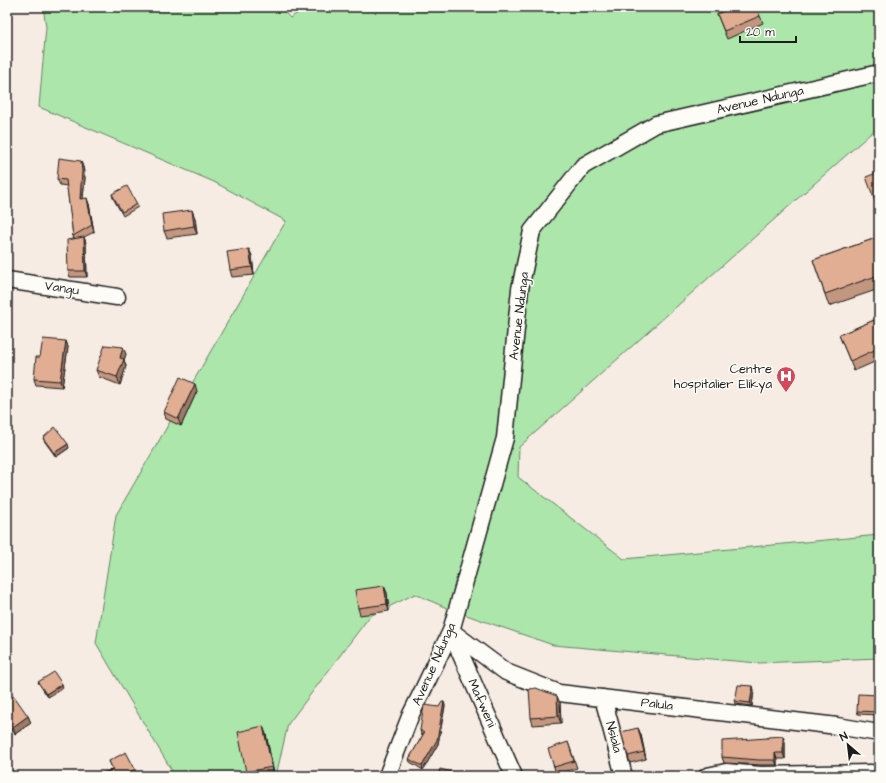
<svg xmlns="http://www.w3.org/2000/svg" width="886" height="783" viewBox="0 0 886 783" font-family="'Architects Daughter',sans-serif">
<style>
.green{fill:#ace6ab;stroke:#648164}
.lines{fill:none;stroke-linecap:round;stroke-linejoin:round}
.minor-casing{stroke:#1c1c1c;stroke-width:19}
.minor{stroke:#fdfcf7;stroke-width:16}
.wall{fill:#c2967f;stroke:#1c1c1c}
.shaded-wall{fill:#9e7a68;stroke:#1c1c1c}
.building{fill:#e1ae94;stroke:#1c1c1c}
.labels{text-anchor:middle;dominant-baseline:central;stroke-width:3;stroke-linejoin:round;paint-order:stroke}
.street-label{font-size:13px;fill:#1c1c1c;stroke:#fdfcf7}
.poi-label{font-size:13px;fill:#1c1c1c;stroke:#fdfcf7;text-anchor:end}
</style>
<rect width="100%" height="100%" fill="#f7ece3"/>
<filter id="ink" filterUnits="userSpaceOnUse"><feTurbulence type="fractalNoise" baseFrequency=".025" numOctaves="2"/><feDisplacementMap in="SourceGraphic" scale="8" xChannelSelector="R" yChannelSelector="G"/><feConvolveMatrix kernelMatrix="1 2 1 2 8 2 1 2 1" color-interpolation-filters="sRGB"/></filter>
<g filter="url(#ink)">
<path class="green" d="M43,7H280L290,18L307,7H879V126L519,447L518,477L624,559L879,535V658L758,663L553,645L449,609L415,594L370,616L288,724L276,776H175L96,643L116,515L286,221L214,182L39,107L46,27Z"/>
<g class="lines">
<defs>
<path id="minor" d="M7,280L117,297
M451,631L506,672L559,693L837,726L879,733
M451,632L514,776
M603,698L624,776
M387,776L411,714L421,694L451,631L505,438L520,289L532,231L583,166L656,124L879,73
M707,776L726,772L761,775L870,773L879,774"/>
</defs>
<use href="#minor" class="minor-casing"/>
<use href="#minor" class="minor"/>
</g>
<path class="wall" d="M717,14L760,16L763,23L727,39Z
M83,167L85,178L83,199L89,204L94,232L84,237L86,243L87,277H70L68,271L74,239L73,236L67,186L60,185L57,179Z
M112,194L137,204L138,207L123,216L113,198Z
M195,218L197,234L167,238L164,231Z
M879,237V289L829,306L813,260Z
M249,249L252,256L254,275L232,277L230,270Z
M879,318V360L854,371L839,335Z
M66,341L68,347L62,387L36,385L34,379Z
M126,354L124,360L126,366L120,385L99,377L96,370Z
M197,391L181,426L166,419L164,412Z
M43,438L69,448L56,457L45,442Z
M384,586L387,593L389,611L360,615L358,608Z
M38,682L62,684L63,688L48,697Z
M754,690L752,706L736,704L735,701Z
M879,695V715L858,714L857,711Z
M7,701L28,716L31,723L15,734L7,723Z
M444,702L445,706L438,744L423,770L410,762L409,759L423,735L421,734L420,730L439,707Z
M560,703L561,723L533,725L531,718Z
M638,728L641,735L646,759L630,763L628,756Z
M266,734L274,774L265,776H248L246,772Z
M783,736L785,742V759H777V765H761L724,763L722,757L768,738Z
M568,742L577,768L556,774L554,767Z
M109,761L135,769L136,773L130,776H90L113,770Z"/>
<path class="shaded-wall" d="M81,161L83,167L85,178L82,206L80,199Z
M87,198L89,204L94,232L92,225Z
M192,210L195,218L197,234L194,226Z
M84,237L86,243L87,277L85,271Z
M249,249L252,256L254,275L252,267Z
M66,341L68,347L62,387L60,381Z
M123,347L126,354L124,360L126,366L120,385L117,377L120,358Z
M195,384L197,391L181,426L178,419Z
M68,444L69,448L56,457L54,453Z
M384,586L387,593L389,611L387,604Z
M62,684L63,688L48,697L46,694Z
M753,686L754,690L752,706L750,703Z
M557,696L560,703L561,723L558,716Z
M444,702L445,706L438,744L423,770L422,766Z
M28,716L31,723L15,734L13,727Z
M263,726L266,734L274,774L272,767Z
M638,728L641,735L646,759L644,752Z
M783,736L785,742V759L783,753Z
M775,753L777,759V765L775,760Z"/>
<path class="building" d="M733,7H756L760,16L724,31L717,14Z
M59,158L81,161L82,171L80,199L87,198L92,225L73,236L66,180L57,179Z
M879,172V212L866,177Z
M127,186L137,204L122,212L112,194Z
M192,210L194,226L164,231L162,214Z
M84,237L85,271H68L67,240Z
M879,237V275L825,294L813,260Z
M249,249L252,267L230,270L227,252Z
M879,318V348L850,361L839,335Z
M43,339L66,341L60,381L34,379L36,357H40Z
M105,345L123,347L120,358L124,359L117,377L96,370Z
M180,377L195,384L178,419L164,412Z
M55,427L68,444L54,453L43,438Z
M384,586L387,604L358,608L355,590Z
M54,672L62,684L46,694L38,682Z
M738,685L753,686L750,703L735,701Z
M536,688L557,696L558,716L531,718L529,689Z
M858,694L879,695V712L857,711Z
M14,696L28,716L13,727L7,719V701Z
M442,702H444L437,740L422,766L409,759L424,733L420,730L424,705L439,707Z
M263,726L272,767L246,772L238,732Z
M638,728L644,752L628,756L621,732Z
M783,736V753H775V760H759L722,757V741L768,738V737Z
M568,742L574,761L554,767L548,749Z
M126,752L135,769L122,776H90L113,770L109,761Z
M440,769L464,775V776H438Z"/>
</g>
<defs>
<symbol id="hospital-pin" viewBox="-11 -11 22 30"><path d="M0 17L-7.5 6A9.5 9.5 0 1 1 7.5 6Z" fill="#d1495b" stroke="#fdfcf7"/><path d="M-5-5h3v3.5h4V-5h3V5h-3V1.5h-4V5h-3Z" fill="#fff"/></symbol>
</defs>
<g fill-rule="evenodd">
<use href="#hospital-pin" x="775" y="365" width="22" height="30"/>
</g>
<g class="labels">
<g class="street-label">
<text transform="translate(760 100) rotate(-13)">Avenue Ndunga</text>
<text transform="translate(62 288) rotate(9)">Vangu</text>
<text transform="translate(519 316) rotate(-83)">Avenue Ndunga</text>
<text transform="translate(434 664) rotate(-66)">Avenue Ndunga</text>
<text transform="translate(482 703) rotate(66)">Mafweni</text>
<text transform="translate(657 704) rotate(7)">Palula</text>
<text transform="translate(614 737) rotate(75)">Nsiala</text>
</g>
<g class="poi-label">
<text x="772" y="369">Centre<tspan x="772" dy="15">hospitalier Elikya</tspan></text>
</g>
</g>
<rect width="886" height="783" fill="none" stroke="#fdfcf7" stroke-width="24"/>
<rect x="12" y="12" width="862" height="759" fill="none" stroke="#1c1c1c" stroke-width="1.5" filter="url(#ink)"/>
<g transform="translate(848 745) rotate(332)" stroke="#fdfcf7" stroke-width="3" paint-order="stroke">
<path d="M0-3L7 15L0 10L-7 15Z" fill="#1c1c1c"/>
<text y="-6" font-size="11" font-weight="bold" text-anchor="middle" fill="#1c1c1c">N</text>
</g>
<path d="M740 36v6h56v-6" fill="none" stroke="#1c1c1c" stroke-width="2"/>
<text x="746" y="36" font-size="12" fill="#1c1c1c" stroke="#fdfcf7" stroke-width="3" paint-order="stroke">20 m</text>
</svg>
